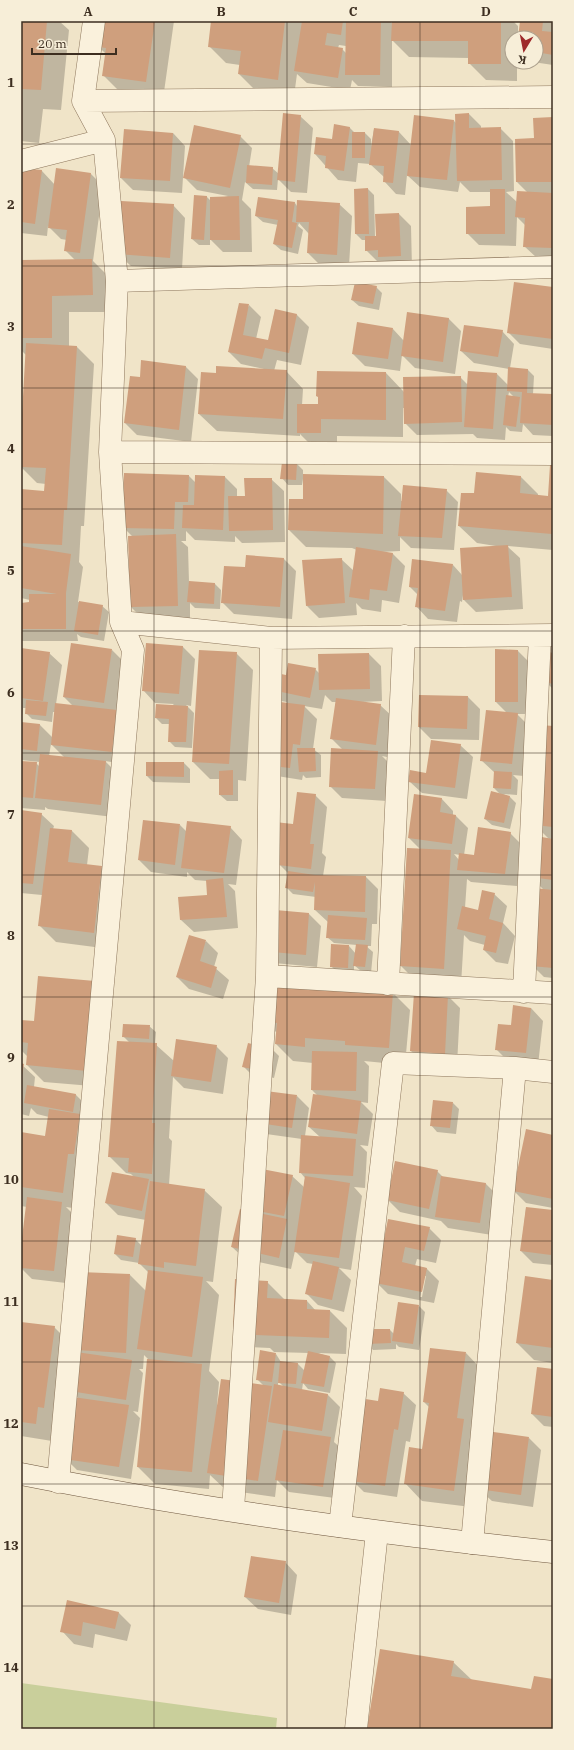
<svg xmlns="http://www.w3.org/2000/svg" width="574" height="1750" viewBox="0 0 574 1750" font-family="'IBM Plex Serif',serif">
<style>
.green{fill:#c9cf9b}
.shadow{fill:#0003;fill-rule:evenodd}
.building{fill:#cf9f7d}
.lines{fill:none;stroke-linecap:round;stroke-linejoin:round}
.minor-casing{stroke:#8d765c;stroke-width:23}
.secondary-casing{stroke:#6f573f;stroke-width:23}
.minor{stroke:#faf1dc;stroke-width:22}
.secondary{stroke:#faf1dc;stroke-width:22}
.grid{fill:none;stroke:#3d2e20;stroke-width:1;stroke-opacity:0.55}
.neatline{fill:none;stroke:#3d2e20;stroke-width:1.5}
.grid-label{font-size:13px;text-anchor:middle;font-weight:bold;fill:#3d2e20}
</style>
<rect width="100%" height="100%" fill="#f0e4c8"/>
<path class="green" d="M21,1683L277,1718L276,1729H21Z"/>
<path class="shadow" d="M21,21H59L69,30L61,110L43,109L39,143L21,141Z
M103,21H174L163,99L120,92L103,75L106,54L99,47Z
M212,21H390L393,24V21H513L518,26V38H512V62H517V81L486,80L469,63V58L409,57L392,40V87L358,86L352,80L350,90L307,83L297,74L294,96L256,91L239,74L240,65L226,63L209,46ZM339,45L346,46V53L342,49L338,48Z
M521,21H553V65L533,62H536V38H519Z
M469,114L481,126V129L500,128L513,141L514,191L506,192L517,202L528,193L517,182L516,140L535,139L553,118V259L537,258L524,246L526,226L517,217L516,246L479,245L467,233L491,207V192H470L460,182L458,192L420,187L407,175L405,195L396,194L384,181V177L370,164L358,163L356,182L338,180L315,154L349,127L355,133H365L371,139V146L374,129L399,132L411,145L454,121L456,123Z
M300,116L313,128L307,193L291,192L278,179L277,190L253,189L245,182L242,200L251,209L252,252H223L210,239V245H199L192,239L206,196L211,201L228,196L197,190L185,178L240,136L252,148L249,167L272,168L279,174Z
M173,133L185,146L182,193L133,190L121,178Z
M21,169L42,171L55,185L91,174L103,186L93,261L109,277V312H69V347H77L94,364L84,526H81L79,562L83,567L78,602L102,606L109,612L104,641L81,637L77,634L78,641H21V604L30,603V600L21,598V490L45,492L46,484L37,483L21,467L26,355L21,350V261L75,260L65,250L67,240L61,239L48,226L47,236L21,233Z
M368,189L374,195L375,237H377L399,214L411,226L412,268L378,262L366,250V240H362L356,234Z
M295,203L297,206L339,204L352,216L349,266L320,265L308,253L309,234L299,223L298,226L303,230L298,254L281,250L274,244L278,225L263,222L256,216Z
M173,205L185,218L182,269L131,266L118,254Z
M376,287L382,293L379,310L359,306L352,300Z
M553,288V349L520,344L508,332Z
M249,305L261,317L256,339L269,341L275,310L297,315L309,327L301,365L277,360L274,371H286L303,389L302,405H320L386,373L404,392L460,377L468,385L497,374L508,385L509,369L474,363L461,351L502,331L514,344L510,368L528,370L534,376L533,394L553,395V436L533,435L523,424L522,432L510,431L506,427L505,440L477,438L473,434L417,435L405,423V408H403V437L337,436V450L315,449L300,434V436L217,431L199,414L217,374L264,369L241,364L229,352ZM509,392L514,397H508Z
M408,313L449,319L461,331L455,374L415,368L402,355L400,371L365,366L353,354L393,329L404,341Z
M186,367L198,379L191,442L137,435L125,423L140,378Z
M282,463L297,464L303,470V475L384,477L401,494V501L446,490L458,502L454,550L411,548L400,537V551L380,552L393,554L405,566L399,603L382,600L381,612L362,609L356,603L357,615L319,618L307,606L341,559L354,571L357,550L352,548L306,547L289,530L304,500V479H303L302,485H288L282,478Z
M551,466H553V550L507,546L520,558L523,609L476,612L464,600L463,595L462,602L460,601L457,622L428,619L416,606L418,595L410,587L453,565L462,575L502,547L477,543L459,526L475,495L521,477L538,494V496L549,497Z
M189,476L196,483L225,477L237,489V497H246L271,479L284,491L285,542L242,543L235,536V542L195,540L186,531V541H181L188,547L189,582L215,584L221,590L220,609L195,608L190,603V618L143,619L131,607L133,537L123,527Z
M284,559L296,571L292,619L234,614L222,602L246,568Z
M147,644L183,647L195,659L191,706L186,705L194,713L192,748L175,747L169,741L170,724H162L156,718L174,704L155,703L143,690Z
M21,649L49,653L62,665L56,704L73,706L64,697L112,650L124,662V764L105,761L118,774L113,817L48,809L45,807V810L21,808V762H35L40,767V762L21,760ZM23,708H26V713L32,719L52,722L53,712H55L53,738L40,725L21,723ZM51,744L65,758L49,756Z
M518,651L530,663V714H517L530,727L524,776L513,775L518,780L517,795L503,794L510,797L516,803L510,829L492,825L485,819L501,795L494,788L495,773L481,760L507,713L496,702Z
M236,653L253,670L246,781L238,780V801H227L220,795V779H210L193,762Z
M369,654L381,666L382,701L361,702L380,705L393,717L387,757L382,756L390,764L387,801L342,798L330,786L342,749L331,738L336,702H332L325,695L322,709L304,706L317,719L313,749L321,755V777L306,778L303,775L302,780L277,776L287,702L281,701L269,689L287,676L315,669L319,673Z
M553,654V689L546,682Z
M468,697L480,709L479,740L431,739L419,727Z
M553,727V978L544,977L532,965L544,890L531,877L549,839L535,825Z
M460,745L473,757L467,799L422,793L409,781L427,774Z
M184,763L190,769V783L153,782L147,776Z
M315,795L327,807L322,853L326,857L323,876L366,877L378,889L377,924H372L371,946H366L373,952L371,973L361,971L354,965V973H338L331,966L349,946L356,954L357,945L334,943L327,937L328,922L315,910L316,897L293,894L287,888L289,874L279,864L294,825Z
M441,798L453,811V815L456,816L468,828L464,855L475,856L510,833L522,845L517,886L471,882L467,879L465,908L478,911L494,894L507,906L503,923L515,936L508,964L496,962L484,950L485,945L470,941L464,935L461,985L418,983L401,966L420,849L409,838ZM454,854L460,855L459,860Z
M21,811L41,814L54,826L53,829L72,831L89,848L87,865L101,867L118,884L110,949L56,942L39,925L42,895L21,893Z
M180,825L187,832L230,827L242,840L236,885L228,884L235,891L238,928L194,932L181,920L180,898L208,896L207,881L195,880L187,872V877L151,872L139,860Z
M309,914L321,926L317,967L274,963L262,951Z
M206,941L218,953L214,967L229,980L223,999L189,989L177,977Z
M393,993L410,1010L405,1065L364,1061L369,1066L368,1103L361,1102L373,1114L368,1146L360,1145L367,1152L365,1188L354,1187L362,1196L351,1270L339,1268L351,1280L344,1312L318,1305L306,1293L313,1264L307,1263L295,1251L291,1269L245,1259L232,1247L292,1176L304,1187L305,1178L300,1172L302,1139L259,1133L297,1096L309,1108L305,1136L320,1137L309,1127L318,1096L312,1090L313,1063L293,1061L276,1044L277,1033L265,1021Z
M448,996L460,1008L457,1065L423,1063L411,1051Z
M531,1008L543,1021L538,1065L508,1061L496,1049L512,1026Z
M21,1021L35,1022L104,1087L44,1082L27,1065L28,1057L21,1050Z
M149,1026L156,1032L155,1044L174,1061L216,1046L228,1058L223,1094L184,1088L173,1077L169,1138L172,1141L169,1185L204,1190L222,1207L213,1282L206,1281L219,1295L209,1371L219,1382L217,1405L264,1386L257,1379L276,1354L281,1362L298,1364L305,1371L309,1353L274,1352L270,1348L251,1347L267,1282L284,1299L307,1301L316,1311H330L347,1328L346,1354L318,1353L330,1357L336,1363L330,1393L308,1389L303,1383L302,1390L328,1395L340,1407L334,1442L343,1450L335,1498L289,1492L277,1480L275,1497L226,1490L210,1475L209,1489L155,1484L138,1467L148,1359L144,1355L143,1369H139L143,1373L138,1412L133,1411L140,1418L131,1479L77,1470L65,1458L79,1399L71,1391L77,1350L130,1275L146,1291L148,1272L139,1263L121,1260L115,1254L135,1239L142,1246L146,1220L118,1215L106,1203L135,1178L131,1174L126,1173L109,1156L130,1043L123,1036ZM278,1381L284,1387L278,1386Z
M273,1050L279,1056L274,1078L250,1073L244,1067Z
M21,1064L35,1077L34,1087L76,1095L88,1107L79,1209L66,1207L74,1215L66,1283L32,1279L21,1268L27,1207L21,1206V1133L46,1137L49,1117L37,1114L31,1108L29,1116L21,1114Z
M453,1103L459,1109L456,1134L437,1132L431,1125Z
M553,1136V1208L526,1203L514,1191Z
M437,1171L444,1178L486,1184L498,1196L492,1235L448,1228L441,1221L400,1212L388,1200Z
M526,1208L553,1211V1265L533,1263L521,1251Z
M389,1220L429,1228L441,1240L436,1263L417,1259L415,1266L426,1268L439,1281L434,1303L388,1294L376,1282ZM424,1276H426L422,1297H420Z
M553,1282V1363L534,1360L517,1343Z
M419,1306L425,1312L419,1350L399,1347L396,1344V1349L373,1350L367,1343L390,1330L394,1334Z
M21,1323L54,1327L71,1344L52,1441L21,1436Z
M466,1353L483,1371L471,1507L422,1501L405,1483L423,1450L429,1407L424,1402Z
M553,1371V1427L544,1426L532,1414Z
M403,1393L416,1405L410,1442L406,1441L397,1497L364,1492L352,1480L378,1402Z
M529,1438L541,1450L533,1507L492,1501L479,1489Z
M285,1562L297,1575L291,1615L258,1609L245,1597Z
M68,1602L119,1613L131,1625L127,1641L95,1634L93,1648L74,1644L62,1631Z
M453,1662L473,1681L532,1691L553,1680V1729H368Z"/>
<path class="building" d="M21,21H47L41,90L21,89Z
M102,21H155L146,82L102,76L106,48L98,47Z
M211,21H285L278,80L238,74L241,51L208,47Z
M302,21H343L341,35L327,33L325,45L343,48L338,78L294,71Z
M346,21H381L380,75H345Z
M392,21H501V64H468V41H391Z
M520,21H543L542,31L553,32V55L536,52V38H518Z
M283,113L301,115L295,182L277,180Z
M469,113V128L501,127L502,180L457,181L455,114Z
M414,115L454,120L447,180L407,176Z
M553,117V182H516L515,139L534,138L533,118Z
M334,124L350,127L344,171L325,168L326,156L314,154L316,137L332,139Z
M194,125L241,135L230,188L183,178Z
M374,128L399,131L393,183L383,182L384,166L369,165Z
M124,129L173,133L170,181L120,178Z
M352,132H365V158H352Z
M247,165L273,167L272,185L246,183Z
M21,168L42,170L35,224L21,222Z
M56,168L91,173L80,253L64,251L67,230L48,228Z
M368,188L369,234H355L354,189Z
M490,189H505V234H466V207L490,206Z
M517,191L553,193V248L523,247L525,218L515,217Z
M194,195L207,196L204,240L191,239Z
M239,196L240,240H210V197Z
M258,197L295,202L292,222L297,223L292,248L273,244L278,220L255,216Z
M297,200L340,203L337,255L307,253L309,222H296Z
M121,201L174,204L170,258L117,254Z
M399,213L401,256L378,257V250L365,251V236H376L375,214Z
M92,259L93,295L52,296V338H21V260Z
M355,282L377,286L373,304L351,300Z
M514,282L553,287V339L507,333Z
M239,303L249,304L243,335L268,340L275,309L297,314L289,353L265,348L262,359L228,352Z
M407,312L449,318L443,362L401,356Z
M357,322L393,328L388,359L352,354Z
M464,325L503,330L498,357L460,351Z
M26,343L77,346L67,510H64L62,545L21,543V489L44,491L46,468L21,467V432Z
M141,360L186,366L179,430L124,423L130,376L140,377Z
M216,366L287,370L283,419L198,414L201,372L216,373Z
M508,367L528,369L527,393L553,394V425L520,423L522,392L507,391Z
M317,371L386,372V420L321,419V433H297V404H318V397L316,396Z
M468,371L497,373L493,429L464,427Z
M461,376L462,422L404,424L403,377Z
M506,395L520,397L516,427L503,425Z
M282,462L297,463L296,480L280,479Z
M550,465H553L552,534L458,526L461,493H474L476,472L521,476L520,493L548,496Z
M124,473L189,475L188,502H175L174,529L122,528Z
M303,474L384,476L383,534L288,530L289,499H303Z
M195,475L225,476L223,530L182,528L183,505H194Z
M244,478H272L273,530L229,531L228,496H245Z
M403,485L447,489L442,538L398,536Z
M176,534L178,606L130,607L128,536Z
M508,545L512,597L463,600L460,548Z
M21,546L71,554L66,593V629H21V603L29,602V594H57L21,588Z
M356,547L393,553L387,591L370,589L369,600L349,597Z
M246,555L284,558L280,607L221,603L224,566L245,567Z
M342,558L345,603L306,606L302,560Z
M412,559L453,564L445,611L415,607L418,588L409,587Z
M189,581L215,583L214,604L187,602Z
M79,601L103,605L98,635L74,631Z
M71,643L112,649L104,703L63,697Z
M146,643L183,646L179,694L142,691Z
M21,648L50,652L43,701L21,698Z
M495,649L518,650V702H495Z
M199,650L237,652L229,764L192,762Z
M549,652L553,653V684L545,682Z
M369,653L370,689L319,690L318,654Z
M288,663L316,668L310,698L267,689L271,672L286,675Z
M419,695L468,696L467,729L418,727Z
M336,698L381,704L376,745L330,739Z
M26,700L48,702L46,716L25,714Z
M272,701L305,705L300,745L293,744L290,768L263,765Z
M55,703L117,710L112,752L51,745Z
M156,704L188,706L186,742H168L169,719L155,718Z
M486,710L518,713L512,764L480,761Z
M21,722L40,724L37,751L21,749Z
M541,725L553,726V827L534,825Z
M431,740L461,744L455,788L408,782L410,770L426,773Z
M297,748H315L316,771L299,772Z
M331,748L378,751L375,789L329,787Z
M40,754L106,761L101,805L35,798Z
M21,761L37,762L33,798L21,797Z
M146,762H184V777L146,776Z
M233,770V795H219V771Z
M494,771L512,772L511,789L493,788Z
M491,791L510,796L504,823L484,819Z
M297,792L316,794L310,844H314L311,869L278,865L266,821L293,824Z
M414,794L442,798L440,812L456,815L452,844L408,838Z
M21,810L42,813L33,884L21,883Z
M143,820L180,824L175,865L138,860Z
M187,821L231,826L224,873L181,868Z
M478,827L511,832L505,874L457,870L459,853L474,855Z
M50,828L72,830L68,862L102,866L94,933L38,926Z
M536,836L553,839V880L530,877Z
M407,848L451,850L444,969L400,966Z
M288,871L315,875L366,876L365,912L314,910L315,882L313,892L285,888Z
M223,878L227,917L180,920L178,897L207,895L206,880Z
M534,888L553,890V968L531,966Z
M482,890L495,893L489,919L503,923L496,953L483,950L486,936L457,929L462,906L478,910Z
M264,909L309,913L306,955L261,951Z
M328,915L367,918L365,940L326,938Z
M189,935L206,940L200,961L217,967L211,988L176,977Z
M331,944L349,945L348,968L330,967Z
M356,944L368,945L365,967L353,966Z
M38,976L95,981L87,1071L26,1065L28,1043L21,1042V1020L34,1021Z
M268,982L393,992L389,1048L345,1045V1041L305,1038V1047L275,1044L277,1023L264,1021Z
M414,993L448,995L445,1054L410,1051Z
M513,1005L531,1008L526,1053L495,1050L498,1024L511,1025Z
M123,1024L150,1025L149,1039L122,1037Z
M176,1039L217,1045L211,1082L171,1076Z
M117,1041L157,1043L152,1123H155L152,1174L128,1172L129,1158L108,1157Z
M248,1043L273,1049L268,1072L242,1067Z
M312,1051L357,1052L356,1091L311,1090Z
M21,1063L24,1064L22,1075H21Z
M27,1085L76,1094L73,1112L24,1103Z
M250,1089L297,1095L292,1128L246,1121Z
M313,1094L361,1101L357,1134L308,1127Z
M433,1100L453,1102L450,1128L430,1126Z
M49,1109L80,1114L74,1154H68L63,1193L21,1187V1132L45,1136Z
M526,1129L553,1135V1199L513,1191Z
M301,1135L356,1139L353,1176L299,1173Z
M395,1161L438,1170L429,1209L387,1200Z
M252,1167L293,1175L284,1216L243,1208Z
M112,1172L149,1179L142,1211L105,1203Z
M305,1176L350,1183L339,1258L294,1252Z
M441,1176L486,1183L480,1223L435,1217Z
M150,1181L205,1189L196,1266L164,1262V1268L138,1264Z
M27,1197L62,1202L54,1271L21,1268V1246Z
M526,1207L553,1210L551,1255L520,1251Z
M240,1209L287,1219L279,1258L231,1247Z
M388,1219L430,1227L424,1251L405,1247L402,1262L427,1268L422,1292L375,1283Z
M117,1235L136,1238L133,1257L114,1254Z
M313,1261L339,1267L332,1300L305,1294Z
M148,1270L203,1277L192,1357L137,1349Z
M80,1272L130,1274L126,1353L76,1350Z
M525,1276L553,1280V1348L516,1343Z
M235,1279L268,1281L267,1298L307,1300V1309L330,1310L329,1338L256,1335L255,1331L233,1330Z
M398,1302L419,1305L413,1344L392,1341Z
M21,1322L55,1326L44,1408L38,1407L36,1424L21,1422Z
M366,1329H390L391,1343L366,1344Z
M430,1348L466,1352L457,1418L464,1419L454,1491L404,1484L409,1447L422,1449L429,1403L423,1402Z
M260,1350L276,1353L272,1382L256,1380Z
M308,1351L330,1356L324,1387L301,1383Z
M76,1352L132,1360L126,1400L70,1391Z
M147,1359L202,1364L192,1472L137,1467Z
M280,1361L298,1363L296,1384L278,1383Z
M537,1367L553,1369V1417L531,1414Z
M221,1379L272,1386L258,1481L207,1473Z
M274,1384L328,1394L322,1431L268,1422Z
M380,1388L404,1392L398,1430L394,1429L385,1486L351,1481L359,1398L378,1401Z
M73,1397L129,1405L119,1467L64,1459Z
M283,1430L331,1437L323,1487L275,1480Z
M486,1431L529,1437L521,1495L478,1489Z
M251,1556L286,1561L279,1603L244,1597Z
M67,1600L119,1612L115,1629L83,1622L81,1636L60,1632Z
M380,1649L454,1661L451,1676L531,1689L534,1676L553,1679V1729H367Z"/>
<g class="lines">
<defs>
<path id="minor" d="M83,101L553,97
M21,161L104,140
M117,281L553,267
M110,452L553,454
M121,622L271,638L553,635
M267,976L553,993
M388,984L404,636
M524,992L540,636
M58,1482L133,650L121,622L110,452L117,281L104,140L83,101L94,21
M233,1510L267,976L271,638
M340,1526L393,1063L515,1068
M472,1543L515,1068L553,1072
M356,1729L377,1532"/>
<path id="secondary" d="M21,1474C197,1509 375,1533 553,1552"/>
</defs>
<use href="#minor" class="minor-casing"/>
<use href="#secondary" class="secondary-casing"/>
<use href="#minor" class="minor"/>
<use href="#secondary" class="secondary"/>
</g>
<path class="grid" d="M154,21V1729M287,21V1729M420,21V1729M21,144H553M21,266H553M21,388H553M21,509H553M21,631H553M21,753H553M21,875H553M21,997H553M21,1119H553M21,1241H553M21,1362H553M21,1484H553M21,1606H553"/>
<rect width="574" height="1750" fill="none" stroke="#f7eed8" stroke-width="44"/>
<g transform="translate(524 50) rotate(190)"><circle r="19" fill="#f7eed8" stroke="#ada18e"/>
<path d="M0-3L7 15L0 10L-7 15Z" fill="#9e2a2b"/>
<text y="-6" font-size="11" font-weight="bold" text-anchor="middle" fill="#3d2e20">K</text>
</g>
<path d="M32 48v6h84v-6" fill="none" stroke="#3d2e20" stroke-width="2"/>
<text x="38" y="48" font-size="12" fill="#3d2e20" stroke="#f7eed8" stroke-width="3" paint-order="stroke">20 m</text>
<rect x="22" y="22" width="530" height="1706" class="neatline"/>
<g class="grid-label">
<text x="88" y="16">A</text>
<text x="221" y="16">B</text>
<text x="353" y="16">C</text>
<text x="486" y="16">D</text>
<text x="11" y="87">1</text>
<text x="11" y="209">2</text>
<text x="11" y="331">3</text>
<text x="11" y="453">4</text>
<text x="11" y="575">5</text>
<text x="11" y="697">6</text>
<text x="11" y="819">7</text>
<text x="11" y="940">8</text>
<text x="11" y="1062">9</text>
<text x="11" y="1184">10</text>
<text x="11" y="1306">11</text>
<text x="11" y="1428">12</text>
<text x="11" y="1550">13</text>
<text x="11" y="1672">14</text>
</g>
</svg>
